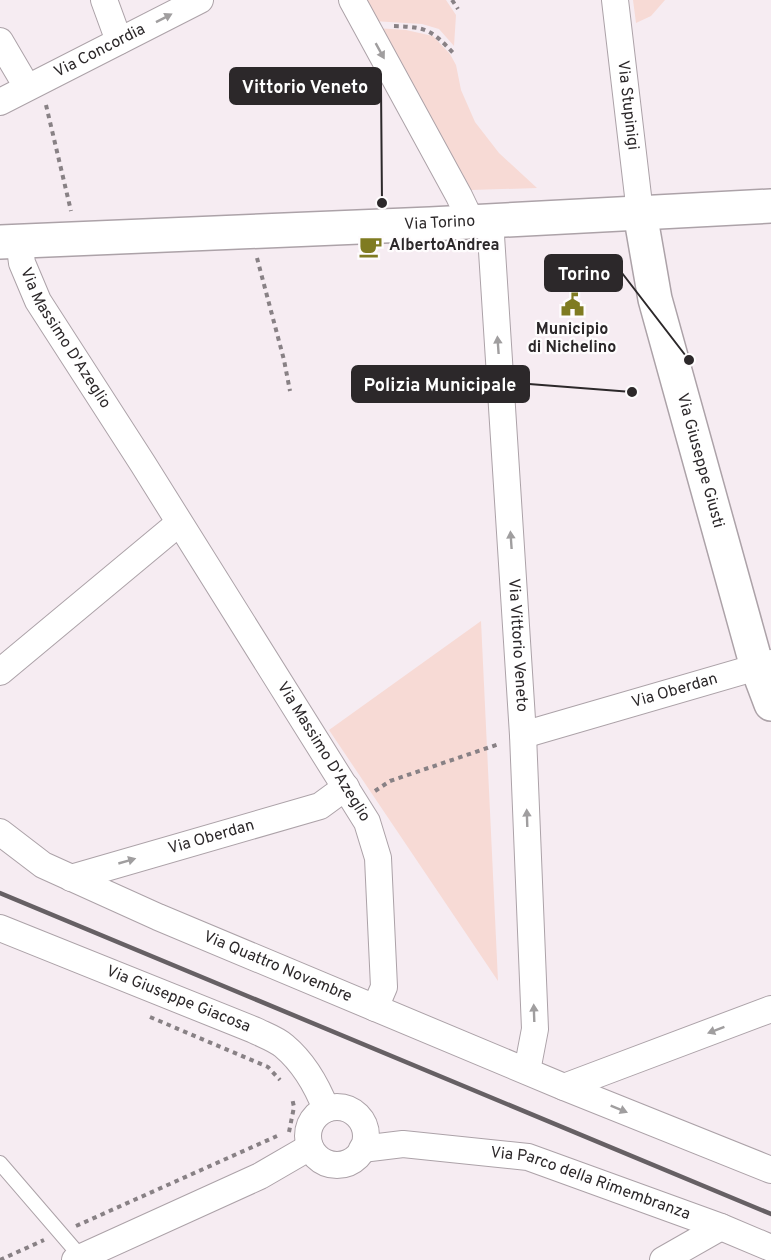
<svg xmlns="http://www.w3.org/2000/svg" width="771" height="1260" viewBox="0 0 771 1260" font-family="Overpass,sans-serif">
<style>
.green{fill:#f7dad5}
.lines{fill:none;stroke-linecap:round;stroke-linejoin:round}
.lane-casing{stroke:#aca2a8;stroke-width:16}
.street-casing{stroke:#aca2a8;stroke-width:28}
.secondary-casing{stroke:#aca2a8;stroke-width:36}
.path{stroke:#888185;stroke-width:4;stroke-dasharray:4.5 4.5;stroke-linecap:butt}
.lane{stroke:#fff;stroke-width:14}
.street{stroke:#fff;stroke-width:26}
.secondary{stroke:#fff;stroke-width:33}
.rail{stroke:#666064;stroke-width:4.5}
.oneway{fill:#a09e9f}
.labels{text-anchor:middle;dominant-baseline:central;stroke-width:4.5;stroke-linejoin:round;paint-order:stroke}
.street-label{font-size:16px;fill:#2c282a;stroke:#fefcfd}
.poi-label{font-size:16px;font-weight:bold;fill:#2c282a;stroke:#fefcfd;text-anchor:start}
.leader{fill:none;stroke:#2c282a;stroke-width:2}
.callout-dot{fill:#2c282a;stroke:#fefcfd;stroke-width:2}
.callout{fill:#2c282a;stroke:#2c282a;stroke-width:2}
.callout-label{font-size:18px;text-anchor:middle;font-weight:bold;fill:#fff}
</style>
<rect width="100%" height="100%" fill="#f6ecf2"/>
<path class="green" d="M360,0H446L456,15L454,46L439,29L422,24L373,21Z
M633,0H665L651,16L636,23Z
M376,28L406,30L433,36L450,54L456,65L461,90L475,122L499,153L537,188L471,190Z
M481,621L498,981L329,730Z"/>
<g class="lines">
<defs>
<path id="lane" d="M0,1163L81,1257"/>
<g id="street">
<path d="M104,0L119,41"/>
<path d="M352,0L459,196L471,221"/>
<path id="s1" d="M615,0L640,213"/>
<path d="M0,41L27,87"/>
<path id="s2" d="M0,102L200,0"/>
<path id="s3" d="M490,220L523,735L535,1029L527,1071"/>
<path id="s4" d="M19,240L22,263L38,301L143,464L367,822L378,858L384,987L375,1008"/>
<path d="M0,672L179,523"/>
<path id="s5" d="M523,735L771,663"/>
<path id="s6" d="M0,832L43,865L158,917L564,1087L771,1170"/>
<path id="s7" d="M71,878L320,806L346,787"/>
<path id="s8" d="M0,928L254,1030C264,1035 276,1039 284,1046C303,1062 317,1086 326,1109"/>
<path d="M564,1087L771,1009"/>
<circle cx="337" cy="1136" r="29"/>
<path id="s9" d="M362,1149L403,1144L528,1157L721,1227L771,1248"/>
<path d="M75,1260L260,1176L310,1147"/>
<path d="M663,1260L721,1227"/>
</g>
<g id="secondary">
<path id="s10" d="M640,213L655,299L757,667L771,704"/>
<path id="s11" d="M0,242L430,224L771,206"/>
</g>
</defs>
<use href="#lane" class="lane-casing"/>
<use href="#street" class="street-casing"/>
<use href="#secondary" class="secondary-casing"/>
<path class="path" d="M452,0L458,9
M394,26C427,27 432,30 455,55
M46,105L71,211
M257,258L284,360L290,391
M375,791L390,781L499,744
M150,1017L268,1067L280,1080
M289,1132L294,1107L292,1098
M76,1226L277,1136
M0,1260L44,1240"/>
<use href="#lane" class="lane"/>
<use href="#street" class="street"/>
<use href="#secondary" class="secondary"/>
<path class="rail" d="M0,893L771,1214"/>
</g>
<defs><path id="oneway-solid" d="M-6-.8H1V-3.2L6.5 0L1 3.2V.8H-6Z" transform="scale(1.5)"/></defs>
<g class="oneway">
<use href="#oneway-solid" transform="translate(164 18) rotate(-27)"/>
<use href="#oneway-solid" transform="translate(380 51) rotate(61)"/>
<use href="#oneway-solid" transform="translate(498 345) rotate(-94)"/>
<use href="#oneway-solid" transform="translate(511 540) rotate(-94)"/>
<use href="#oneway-solid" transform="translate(527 818) rotate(-92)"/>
<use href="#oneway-solid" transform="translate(127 861) rotate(-16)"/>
<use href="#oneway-solid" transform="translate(534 1013) rotate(-92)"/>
<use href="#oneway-solid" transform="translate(716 1030) rotate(159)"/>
<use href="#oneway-solid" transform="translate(619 1109) rotate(22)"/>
</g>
<defs>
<symbol id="cafe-bare" viewBox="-9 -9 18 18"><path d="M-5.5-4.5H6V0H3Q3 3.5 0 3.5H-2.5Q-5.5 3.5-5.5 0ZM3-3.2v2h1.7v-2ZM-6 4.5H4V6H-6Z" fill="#7f7b21" stroke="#fefcfd" stroke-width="2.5" paint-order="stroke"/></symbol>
<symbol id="civic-bare" viewBox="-9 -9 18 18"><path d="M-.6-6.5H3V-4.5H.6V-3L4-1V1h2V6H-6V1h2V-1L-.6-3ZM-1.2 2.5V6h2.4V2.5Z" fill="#7f7b21" stroke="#fefcfd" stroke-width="2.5" paint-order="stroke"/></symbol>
</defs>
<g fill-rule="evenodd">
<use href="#cafe-bare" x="354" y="230" width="33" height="33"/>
<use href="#civic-bare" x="556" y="288" width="33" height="33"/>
</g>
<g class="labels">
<g class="street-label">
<text stroke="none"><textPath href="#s2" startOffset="112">Via Concordia</textPath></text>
<text stroke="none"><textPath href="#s1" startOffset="106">Via Stupinigi</textPath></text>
<text stroke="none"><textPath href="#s11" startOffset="440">Via Torino</textPath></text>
<text stroke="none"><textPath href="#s4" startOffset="110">Via Massimo D'Azeglio</textPath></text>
<text stroke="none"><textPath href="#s10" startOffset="255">Via Giuseppe Giusti</textPath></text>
<text stroke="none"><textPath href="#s3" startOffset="426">Via Vittorio Veneto</textPath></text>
<text stroke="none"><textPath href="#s5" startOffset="158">Via Oberdan</textPath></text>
<text stroke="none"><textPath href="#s4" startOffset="598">Via Massimo D'Azeglio</textPath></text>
<text stroke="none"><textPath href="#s7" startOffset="146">Via Oberdan</textPath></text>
<text stroke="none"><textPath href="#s6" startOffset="310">Via Quattro Novembre</textPath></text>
<text stroke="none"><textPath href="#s8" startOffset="192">Via Giuseppe Giacosa</textPath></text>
<text stroke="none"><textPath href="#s9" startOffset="234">Via Parco della Rimembranza</textPath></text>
</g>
<g class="poi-label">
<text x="389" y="246">AlbertoAndrea</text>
<text x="572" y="330" text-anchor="middle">Municipio<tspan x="572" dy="18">di Nichelino</tspan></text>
</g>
</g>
<path class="leader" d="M382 203L381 86M689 360L622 273M632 392L529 384"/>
<g class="callout-dot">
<circle cx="382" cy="203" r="6"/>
<circle cx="689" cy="360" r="6"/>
<circle cx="632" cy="392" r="6"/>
</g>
<g class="callout">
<rect x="230" y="68" width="151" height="36" rx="6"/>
<rect x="545" y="255" width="77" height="36" rx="6"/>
<rect x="352" y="366" width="177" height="36" rx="6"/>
</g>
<g class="callout-label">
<text x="305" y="93">Vittorio Veneto</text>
<text x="584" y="280">Torino</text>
<text x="440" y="391">Polizia Municipale</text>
</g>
</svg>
